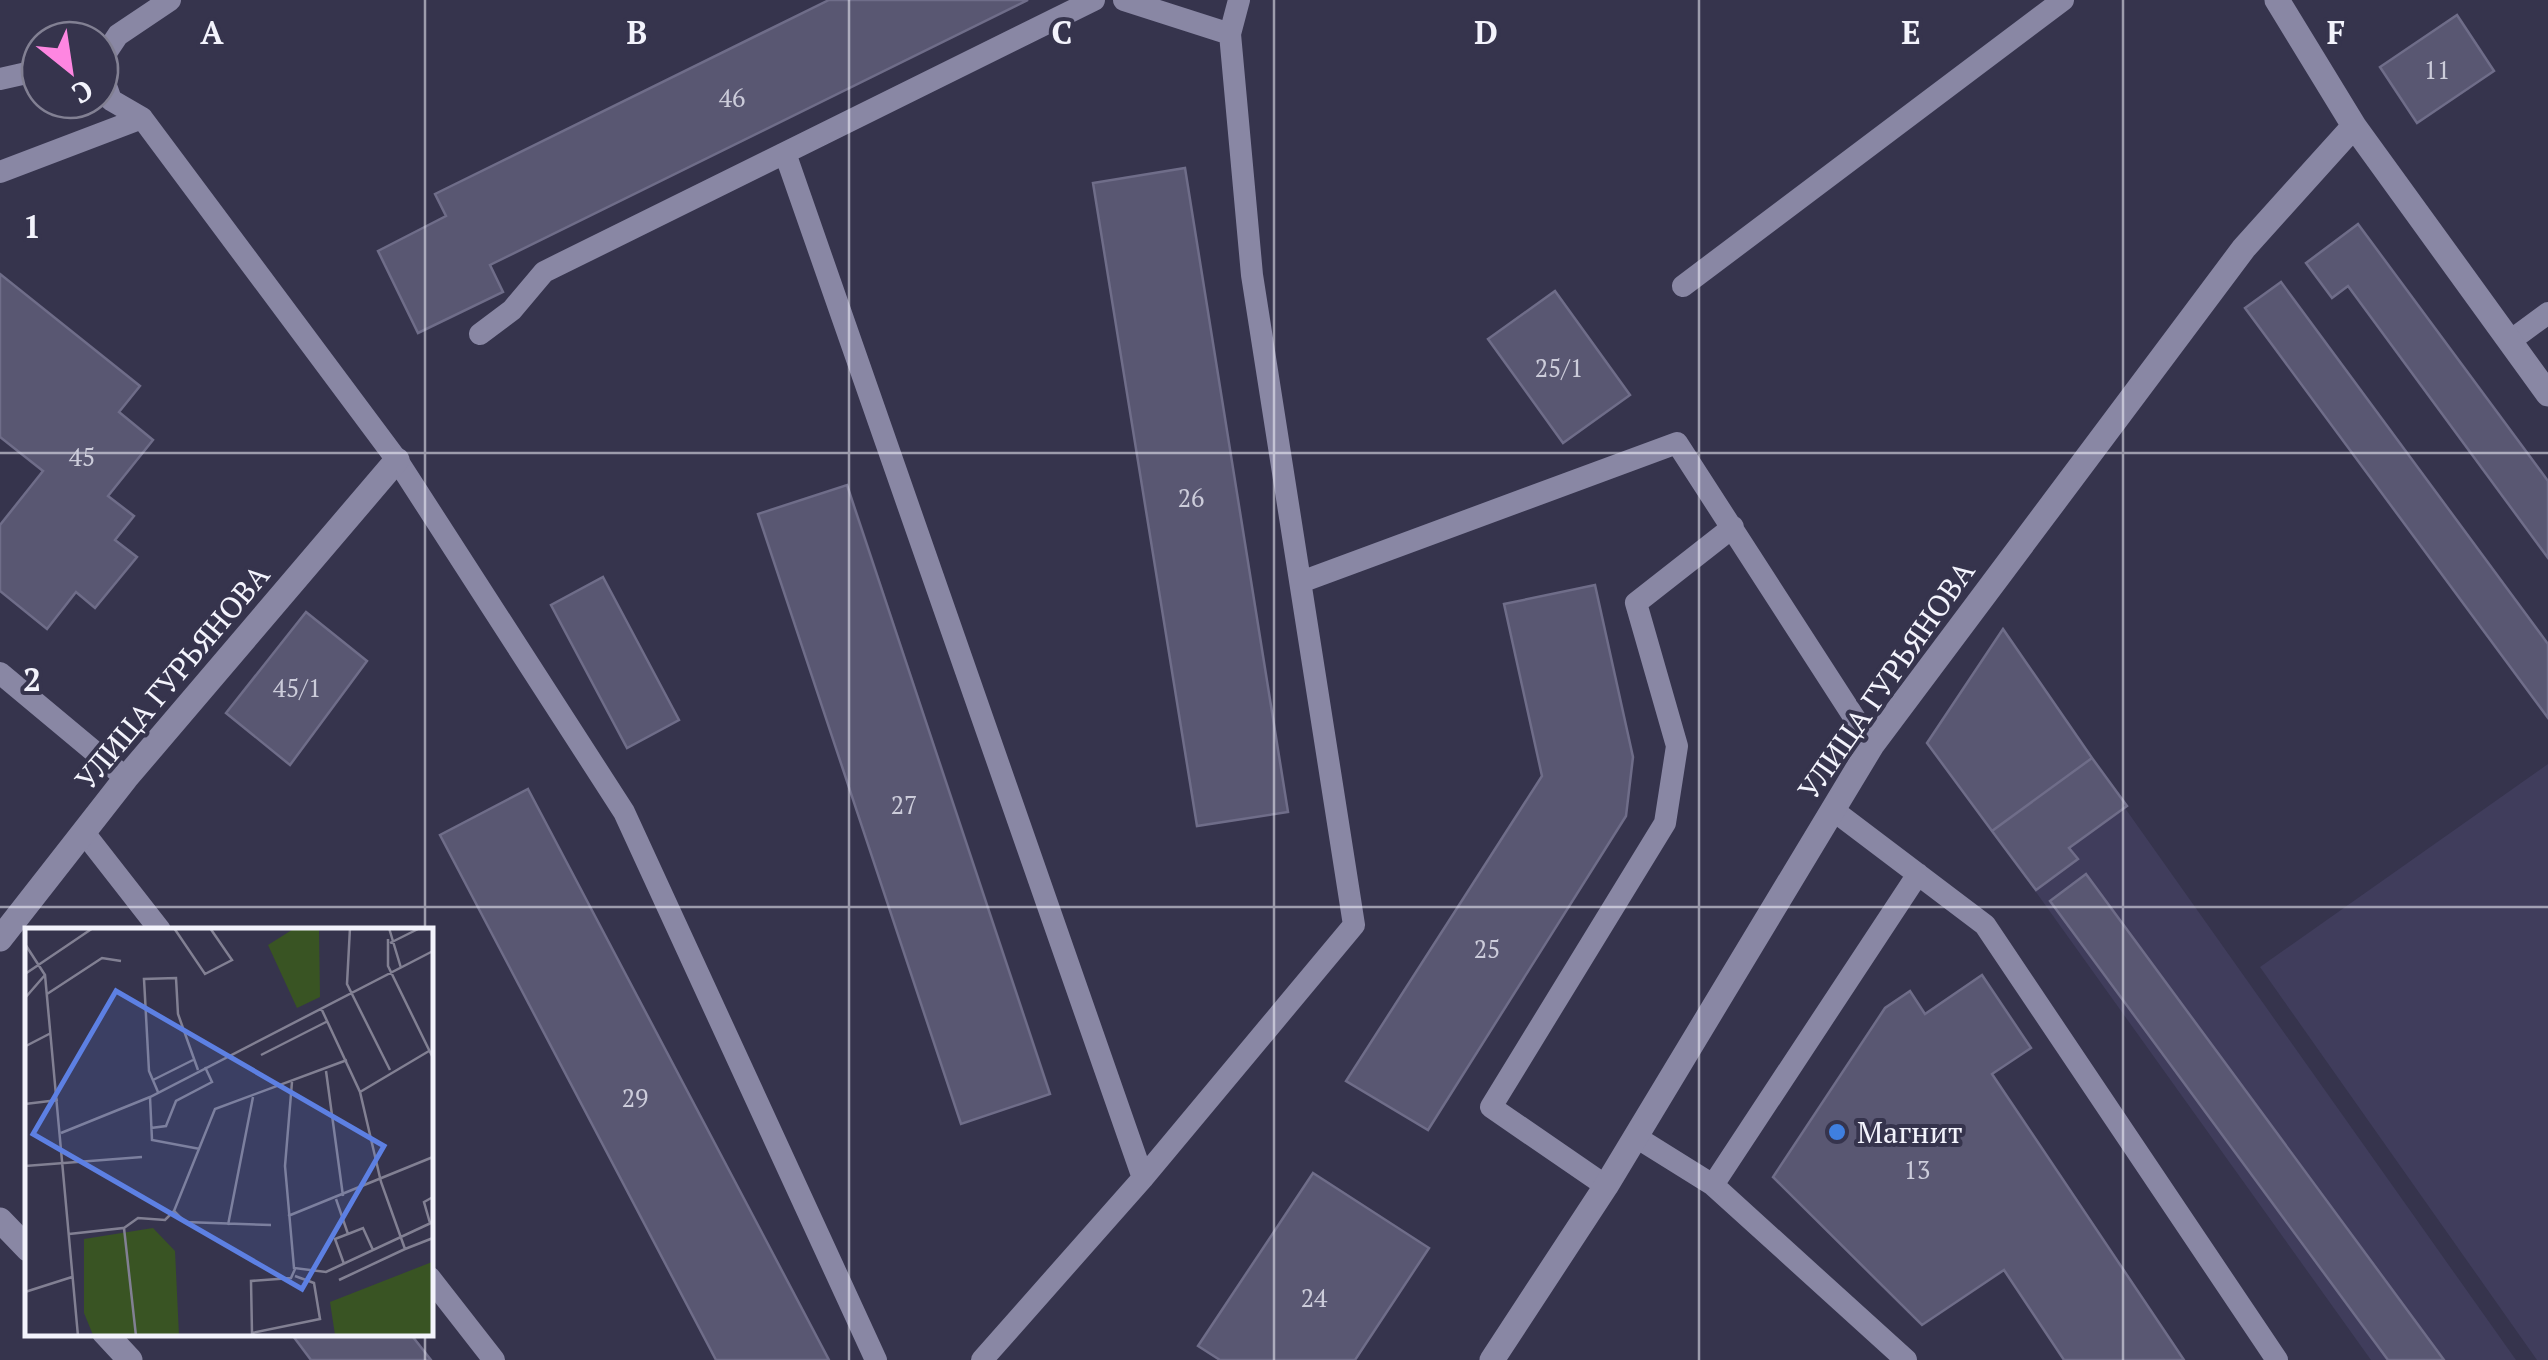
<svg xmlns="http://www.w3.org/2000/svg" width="2548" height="1360" viewBox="0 0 2548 1360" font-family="'PT Serif',serif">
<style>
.built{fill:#403d5c}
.building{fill:#595772;stroke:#6f6d89;stroke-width:2.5}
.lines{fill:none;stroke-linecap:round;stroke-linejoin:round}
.lane{stroke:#8987a4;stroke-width:22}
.street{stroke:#8987a4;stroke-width:25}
.grid{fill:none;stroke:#f3f3fc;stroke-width:2.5;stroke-opacity:0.55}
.shop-dot{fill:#3f7fe0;stroke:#36344d;stroke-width:4}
.labels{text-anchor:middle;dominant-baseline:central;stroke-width:8;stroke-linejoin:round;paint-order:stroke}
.number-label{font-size:25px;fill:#ccccda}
.street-label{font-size:30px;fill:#f3f3fc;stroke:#36344d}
.poi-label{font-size:30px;fill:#f3f3fc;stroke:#36344d;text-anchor:start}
.inset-road{fill:none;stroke:#828093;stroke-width:2.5}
.view{fill:#5d80e3;fill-opacity:0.15;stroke:#5d80e3;stroke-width:5}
.inset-edge{fill:none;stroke:#f3f3fc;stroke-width:5}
.grid-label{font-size:32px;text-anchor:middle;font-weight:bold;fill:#f3f3fc;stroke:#36344d;stroke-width:8;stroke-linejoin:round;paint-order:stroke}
</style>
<rect width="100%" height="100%" fill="#36344d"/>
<path class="built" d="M2008,643L2516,1360H2371L1935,751Z
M2548,764V1360H2537L2260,967Z"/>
<path class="building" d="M829,0H1028L490,265L503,292L418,333L378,251L446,216L435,194Z
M2457,15L2494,71L2417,123L2380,67Z
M1185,168L1288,812L1197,826L1093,183Z
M2358,224L2548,481V558L2348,286L2332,298L2306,263Z
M0,274L140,386L119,412L153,440L108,496L134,516L115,540L137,557L95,608L76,592L47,629L0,591V525L43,471L0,437Z
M2281,282L2548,644V718L2245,308Z
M1555,291L1630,395L1563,443L1488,339Z
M847,485L1050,1094L961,1124L758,514Z
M603,577L679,720L627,748L551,605Z
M1595,585L1633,757L1626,816L1428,1130L1346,1081L1542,776L1504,604Z
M306,612L367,661L290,765L226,713Z
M2003,629L2092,758L1992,831L1927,743Z
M2092,758L2127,806L2069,848L2078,859L2036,890L1992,831Z
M528,789L829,1360H716L440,835Z
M2086,874L2444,1360H2388L2050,901Z
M1982,975L2031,1048L1992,1074L2184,1360H2064L2004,1270L1922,1325L1773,1177L1885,1008L1910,991L1925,1014Z
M1313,1173L1429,1248L1355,1360H1220L1198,1346Z
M290,1332H409L431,1360H311Z"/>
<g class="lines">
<path class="lane" d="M1230,34L1239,0
M100,62L118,35L170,0
M100,69L111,100L142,118
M0,79L40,70
M785,153L1143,1178
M0,172L142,118L397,460L624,812L876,1360
M1683,286L2063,0
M480,334L512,310L544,272L1094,0
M2510,341L2548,313
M1301,582L1677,443L1872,745
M0,673L126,778
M1833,810L1985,925L2277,1360
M85,834L160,930
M1636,1137L1713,1185L1906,1360
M1713,1185L1918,874
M1606,1186L1491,1107L1665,823L1677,746L1636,603L1733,527
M430,1278L494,1360
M982,1360L1143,1178L1354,925L1252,275L1230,34L1124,0"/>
<path class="street" d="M2277,0L2354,126L2548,394
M0,939L126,778L397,460
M0,1220L28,1249
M104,1332L130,1360
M1492,1360L1606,1186L1872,745L2244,248L2354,126"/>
</g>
<path class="grid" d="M425,0V930M849,0V1360M1274,0V1360M1699,0V1360M2123,0V1360M0,453H2548M0,907H2548M425,1332V1360"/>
<circle class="shop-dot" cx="1837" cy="1132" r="10"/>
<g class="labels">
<g class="number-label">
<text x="2437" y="69">11</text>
<text x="732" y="97">46</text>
<text x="1559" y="367">25/1</text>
<text x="82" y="456">45</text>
<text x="1191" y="497">26</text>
<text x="297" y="687">45/1</text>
<text x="904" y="804">27</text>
<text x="1487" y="948">25</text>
<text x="635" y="1097">29</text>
<text x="1917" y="1169">13</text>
<text x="1314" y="1297">24</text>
</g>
<g class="street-label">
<text transform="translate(172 677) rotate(-50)">УЛИЦА ГУРЬЯНОВА</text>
<text transform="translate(1886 680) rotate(-55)">УЛИЦА ГУРЬЯНОВА</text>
</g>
<g class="poi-label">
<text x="1857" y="1132">Магнит</text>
</g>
</g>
<g transform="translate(25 928)">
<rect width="408" height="408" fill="#36344d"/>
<path d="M270,0H294L295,69L272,80L243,17ZM128,300L150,323L154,407H68L59,385V311ZM407,334V407H310L305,374Z" fill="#395423"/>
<path class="inset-road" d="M149,0L180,46L207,32L185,0M325,0L322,56L365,142M364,0L376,40M363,11V38L408,130M365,15L395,0M0,16L20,47L53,408M0,46L68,0M22,66L77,30L96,33M0,70L20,47M296,80L335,164L356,254L380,321L408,310M236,127L303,93M0,143L1,118L26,105M301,143L318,268M128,152L168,132M267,154L260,238L269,340L301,344L408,294M133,164L124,143L119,51L151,50L153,86L173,142M335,164L404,123M125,169L127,212L175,221M0,176L33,172M126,200L141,198L151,173L187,154L180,139M36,205L125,169L408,23M0,238L117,229M311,271L323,306L310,311L319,336M263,288L408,229M405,295L399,274L408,269M203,297L228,169M246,297L160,294L149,283L190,181L322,132M99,300L113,290L140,292L149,283M44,306L99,300L111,408M323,306L338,300L348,322M270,341L266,350L226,353L227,405L295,391L289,355L270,348M314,352L380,321M0,364L47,349"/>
<path class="view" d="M91,63L359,218L277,361L8,206Z"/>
<rect width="408" height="408" class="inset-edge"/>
</g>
<g class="grid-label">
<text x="212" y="44">A</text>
<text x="637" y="44">B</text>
<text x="1062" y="44">C</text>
<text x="1486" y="44">D</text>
<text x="1911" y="44">E</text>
<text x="2336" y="44">F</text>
<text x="32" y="238">1</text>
<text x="32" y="691">2</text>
</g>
<g transform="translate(70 70) rotate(150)"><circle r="48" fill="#36344d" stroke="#828093" stroke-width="2.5"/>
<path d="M0-8L18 38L0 25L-18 38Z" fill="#fe86e1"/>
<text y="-15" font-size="28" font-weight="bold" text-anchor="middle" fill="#f3f3fc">С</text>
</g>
</svg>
